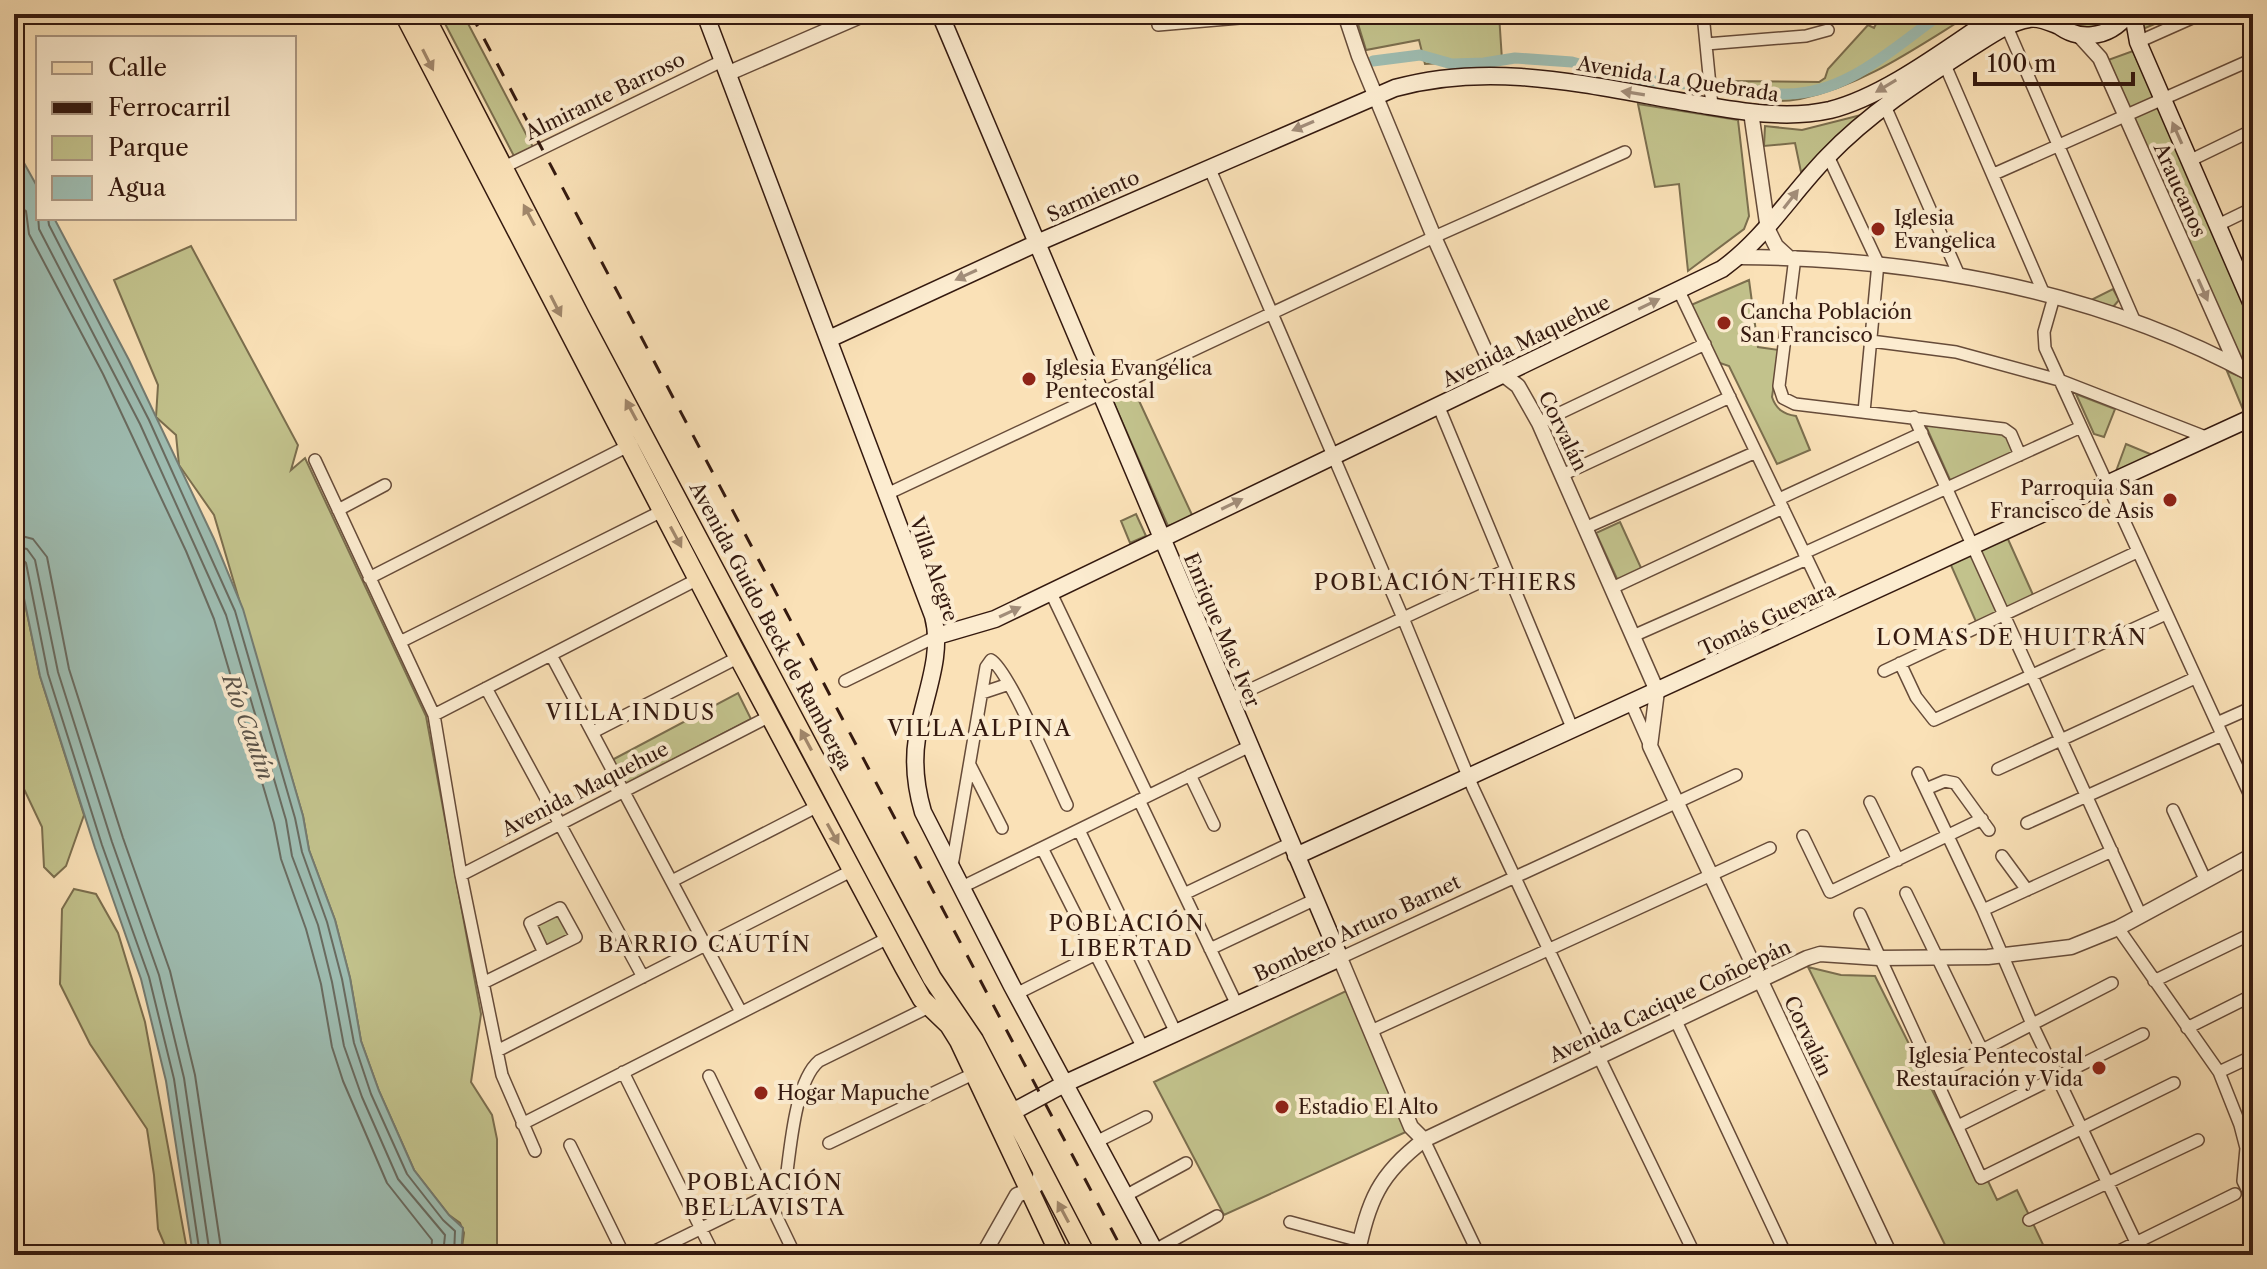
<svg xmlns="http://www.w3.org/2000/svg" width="2267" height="1269" viewBox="0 0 2267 1269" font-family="'Libre Caslon Text',serif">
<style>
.green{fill:#c2c28c;stroke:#7b6e4e;stroke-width:2}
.water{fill:#9ebdb2;stroke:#747b71;stroke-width:2}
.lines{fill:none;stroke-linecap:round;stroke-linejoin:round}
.shore{stroke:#696b60;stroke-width:2}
.canal{stroke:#9ebdb2;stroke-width:11}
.minor-casing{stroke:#664b39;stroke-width:14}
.tertiary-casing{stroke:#664b39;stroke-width:17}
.secondary-casing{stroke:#34190f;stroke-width:19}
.primary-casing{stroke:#34190f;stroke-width:21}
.minor{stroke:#fcecd0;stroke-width:11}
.tertiary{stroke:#fcecd0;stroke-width:14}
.secondary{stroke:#fcecd0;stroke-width:16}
.primary{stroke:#fae1b7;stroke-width:18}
.rail{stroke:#34190f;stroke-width:3;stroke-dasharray:14 14;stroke-linecap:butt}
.oneway{fill:#a1876b}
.oneway2{fill:#a28d79}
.poi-dot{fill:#8f2418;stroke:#fcecd0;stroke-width:3}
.labels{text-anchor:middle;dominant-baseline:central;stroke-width:8;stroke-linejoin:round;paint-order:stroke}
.street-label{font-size:20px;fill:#34190f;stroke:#fcecd0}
.poi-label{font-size:20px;fill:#34190f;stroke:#fcecd0;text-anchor:start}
.neighbourhood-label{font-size:22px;letter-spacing:2px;fill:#34190f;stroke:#fcecd0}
.water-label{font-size:22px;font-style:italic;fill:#595248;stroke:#fcecd0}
</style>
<rect width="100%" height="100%" fill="#fae1b7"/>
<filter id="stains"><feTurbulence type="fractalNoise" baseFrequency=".0025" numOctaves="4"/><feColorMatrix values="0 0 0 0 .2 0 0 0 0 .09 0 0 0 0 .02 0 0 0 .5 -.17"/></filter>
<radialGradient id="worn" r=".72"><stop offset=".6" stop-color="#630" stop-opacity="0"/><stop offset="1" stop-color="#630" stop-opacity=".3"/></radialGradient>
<path class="green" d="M440,14H463L534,149L515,158Z
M1355,14H1499L1502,60L1425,64L1419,40L1366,50Z
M1881,14H1971C1917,47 1863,86 1800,99C1774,104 1746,99 1721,93L1723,81L1819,82L1825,78L1828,69L1868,25L1874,28Z
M2054,14H2122L2112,24L2079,30Z
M2143,14H2178L2143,29Z
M2133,51L2253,323V373L2242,368L2108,60Z
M1638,104L1738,120L1749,216L1744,229L1688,271L1679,184L1655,187Z
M1869,113L1801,172L1795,143L1764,146L1765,126L1802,130Z
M191,246L298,445L291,470L305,458L426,716L481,1014L471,1082L492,1115L497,1139V1255H461L464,1233L460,1223L449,1215L414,1170L379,1091L361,1041L350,978L335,920L309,850L303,816L214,515L179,465L176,435L156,417L158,385L114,280Z
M1749,280L1758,347L1779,350L1772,397C1776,409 1783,414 1796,416L1810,450L1777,464L1729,366L1717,362L1691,305Z
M2113,289L2119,300L2113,307L2091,300Z
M2227,371L2253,382V408L2244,412Z
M1134,390L1193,517L1168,526L1113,401Z
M2076,394L2115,409L2104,437L2094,434Z
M1925,424L2007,434L2015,453L1951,482Z
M2126,444L2155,456L2115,474Z
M1136,514L1146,536L1130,543L1121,521Z
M1620,522L1642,570L1618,581L1596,533Z
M2007,537L2034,597L2007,610L1979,550Z
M14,550L40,676L84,815L66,866L54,877L44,867L42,827L14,768Z
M1973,552L2002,613L1977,624L1950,563Z
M701,555L757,659L760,675L777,706L773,708L694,559Z
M738,693L751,719L626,784L624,782L612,760Z
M785,723L896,928H891L782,724Z
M74,889L96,894L118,933L145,1022L188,1255H169L158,1229L154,1175L147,1129L90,1044L60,984L62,909Z
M559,911L573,936L546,949L533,924Z
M1808,967L1841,975L1875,976L1979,1184L1988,1181L1997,1200L2017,1190L2048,1255H1950Z
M1346,991L1408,1131L1224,1215L1154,1082Z"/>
<path class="water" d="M14,145L38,188V218H54L129,360L214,539L243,609L303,816L309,850L335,920L350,978L361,1041L379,1091L414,1170L449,1215L463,1228L461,1255H193L166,1081L141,979L95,848L40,676L14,550Z"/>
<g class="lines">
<path class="shore" d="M14,203L26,211L29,234L103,374L186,551L214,619L274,823L281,859L306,929L321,984L332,1047L343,1081L387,1183L432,1240L431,1255
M38,215L39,229L140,424L226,615L286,820L292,856L318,925L332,982L344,1046L362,1097L398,1179L445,1235L443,1255
M48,218L49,225L149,420L235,611L295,818L302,852L327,922L342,979L354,1043L371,1094L407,1174L443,1220L455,1231L454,1255
M14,534L33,539L47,557L69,669L123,838L170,971L195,1075L222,1255
M14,546L27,549L35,560L58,672L112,842L159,975L184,1078L210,1255
M14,556L21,558L26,563L48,674L102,845L149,977L174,1079L200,1255"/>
<path class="canal" d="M1373,61L1420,55L1452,64L1484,63L1515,58L1572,62L1633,79L1686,84
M1721,86C1741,88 1762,93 1783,94C1845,96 1893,48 1941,14"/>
<defs>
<path id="minor" d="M1703,14L1712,106
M1158,25L1286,14
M2007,27L2135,322
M2138,42L2201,14
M1706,44L1806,36L1828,30
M1945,65L2044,294
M1885,106L1958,273
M1828,156L1878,263L1864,412
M2189,161L2253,130
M504,167L724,60
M1209,167L1403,618L1473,788L1599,1057L1695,1255
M1994,174L2253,59
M2218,225L2253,208
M1795,257L1779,386L1783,398L1795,404L2004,429L2011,434L2020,455
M1678,289L1832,611
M2054,297L2044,332L2045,348L2253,802
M1871,341L1956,352L2059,380L2208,438
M1438,405L1573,730
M1914,417L2141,916
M1539,423L1705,344
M315,460L434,715L461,875L502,1075L535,1151
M1562,475L1730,397
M887,494L1434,237L1625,152
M1779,499L1922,433
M338,510L385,485
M1585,528L1756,452
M1804,553L2081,427
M369,578L632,444
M1612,588L1783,508
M1051,593L1148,796
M1633,636L1807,559
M400,642L662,511
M551,655L741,1012
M1900,663L1916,697L1934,720L2166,614
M1884,671L2137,552
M845,681L937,636
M486,688L643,977
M982,693L1009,684
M1230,699L1506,570
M1631,703L1650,746
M434,715L698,579
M2217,723L2253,707
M593,732L739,657
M970,765L1002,828
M1998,769L2195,678
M1918,773L1983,910L2032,1024L2142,1255
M1190,775L1214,825
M1926,789L1945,781L1955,783L1989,830
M1139,800L1237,1005
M1870,802L1898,860
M2173,810L2205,879
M2027,823L2222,735
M1079,830L1176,1033
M1803,836L1830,892L1982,819
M1042,848L1143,1048
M2002,856L2027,890
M952,866L986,667L991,660C1009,670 1055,780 1067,805
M461,875L770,716
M672,881L818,806
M962,887L1250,746
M1906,893L1982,1050
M1184,894L1291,843
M1983,910L2112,851
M1860,914L1981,1178L2174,1083
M2118,928L2219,1072L2240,1125L2246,1148L2243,1181L2253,1201
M1210,949L1316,899
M1340,958L1736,775
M2154,981L2253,933
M483,983L576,937L560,908L530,923L544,953
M1016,994L1130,937
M1676,1021L1786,1255
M2187,1028L2253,995
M1371,1031L1770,848
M497,1051L853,870
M623,1072L714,1255
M2219,1072L2253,1056
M1934,1075L2112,983
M709,1076L795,1255
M522,1124L888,938
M1958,1126L2143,1034
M1424,1140L1479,1255
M1096,1142L1146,1117
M829,1143L975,1073
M570,1145L624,1255
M1125,1196L1186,1163
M2029,1220L2198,1140
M1290,1222L1360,1241
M1155,1250L1217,1216
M647,1255L785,1187C790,1154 794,1082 819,1061L929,1007
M2111,1255L2235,1194"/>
<path id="tertiary" d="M1345,14L1359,56L1434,237L1492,366L1518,386L1539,423L1657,691L1650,746L1890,1255
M2079,35L2100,58L2237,366
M729,73L865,14
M1751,112L1768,230L1776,246L1788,257
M1739,257C1917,258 2095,289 2253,375
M1340,958L1411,1127L1424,1140
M983,1255L1017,1195L1031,1190L1039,1183L1041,1170
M1357,1255C1369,1201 1378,1175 1424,1140L1807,958L1820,954L1879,958L1988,957L2071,947L2118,928L2253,855"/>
<path id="secondary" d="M705,14L933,616C944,656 923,698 917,738C913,763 916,788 923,812L1012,986L1157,1255
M940,14L1340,958L1066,1083L1003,1117
M2133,14L2138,42L2253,307
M2053,21C2076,43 2109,39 2128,14
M829,339L1037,243L1395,88C1497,60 1594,87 1697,104C1741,111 1785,120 1830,110C1886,96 1950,46 1999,14
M937,636L995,619L1722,269C1765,238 1791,194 1827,157C1868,114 1919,81 1969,49C1987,38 2008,22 2029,19C2039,17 2049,22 2059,26
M1296,856L2253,417"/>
<path id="primary" d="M404,14L733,647L904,967L922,999L949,1025L959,1041L1060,1255
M424,14L580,316L880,881L932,978L974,1040L1086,1255"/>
</defs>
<use href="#minor" class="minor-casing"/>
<use href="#tertiary" class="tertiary-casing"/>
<use href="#secondary" class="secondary-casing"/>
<use href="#primary" class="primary-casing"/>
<use href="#minor" class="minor"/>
<use href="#tertiary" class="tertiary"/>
<use href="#secondary" class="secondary"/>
<use href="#primary" class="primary"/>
<path class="rail" d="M471,14L1125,1255"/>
</g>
<defs><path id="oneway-solid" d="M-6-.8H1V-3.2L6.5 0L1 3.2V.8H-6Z" transform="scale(2)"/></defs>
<g class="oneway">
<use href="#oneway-solid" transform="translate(428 60) rotate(63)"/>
<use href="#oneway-solid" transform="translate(529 215) rotate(-118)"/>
<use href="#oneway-solid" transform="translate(556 306) rotate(63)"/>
<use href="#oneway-solid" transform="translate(631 410) rotate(-118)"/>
<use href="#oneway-solid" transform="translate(676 537) rotate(62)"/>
<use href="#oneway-solid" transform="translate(806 740) rotate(-118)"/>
<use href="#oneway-solid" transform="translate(833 834) rotate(61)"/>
<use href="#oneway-solid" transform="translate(1063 1212) rotate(-118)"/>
</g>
<g class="oneway2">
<use href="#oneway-solid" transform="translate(1886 86) rotate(149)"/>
<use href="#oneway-solid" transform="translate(1633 93) rotate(-171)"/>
<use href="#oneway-solid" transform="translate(1303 126) rotate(157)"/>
<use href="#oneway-solid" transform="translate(2177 133) rotate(-114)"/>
<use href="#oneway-solid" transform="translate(1791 199) rotate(-52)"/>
<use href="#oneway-solid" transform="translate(966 275) rotate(155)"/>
<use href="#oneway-solid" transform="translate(2203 290) rotate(66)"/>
<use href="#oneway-solid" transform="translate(1649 304) rotate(-26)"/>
<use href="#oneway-solid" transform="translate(1232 504) rotate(-26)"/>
<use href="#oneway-solid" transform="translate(1010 612) rotate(-25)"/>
</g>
<g class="poi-dot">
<circle cx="1878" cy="229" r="8"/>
<circle cx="1724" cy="323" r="8"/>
<circle cx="1029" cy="379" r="8"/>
<circle cx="2170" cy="500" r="8"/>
<circle cx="2099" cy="1068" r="8"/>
<circle cx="761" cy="1093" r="8"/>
<circle cx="1282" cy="1107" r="8"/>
</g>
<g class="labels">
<g class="street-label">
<text transform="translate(1678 79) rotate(9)">Avenida La Quebrada</text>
<text transform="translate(605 96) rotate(-26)">Almirante Barroso</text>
<text transform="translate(2180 190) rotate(66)">Araucanos</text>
<text transform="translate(1093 196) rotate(-24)">Sarmiento</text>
<text transform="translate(1526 341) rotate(-26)">Avenida Maquehue</text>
<text transform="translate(1563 431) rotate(64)">Corvalán</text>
<text transform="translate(934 569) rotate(71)">Villa Alegre</text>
<text transform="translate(1767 619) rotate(-25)">Tomás Guevara</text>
<text transform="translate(771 626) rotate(62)">Avenida Guido Beck de Ramberga</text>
<text transform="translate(1222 630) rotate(67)">Enrique Mac Iver</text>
<text transform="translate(585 789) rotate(-27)">Avenida Maquehue</text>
<text transform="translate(1357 928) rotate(-25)">Bombero Arturo Barnet</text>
<text transform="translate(1670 1001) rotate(-25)">Avenida Cacique Coñoepán</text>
<text transform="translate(1808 1036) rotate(65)">Corvalán</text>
</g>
<g class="poi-label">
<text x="1894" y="218">Iglesia<tspan x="1894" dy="23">Evangelica</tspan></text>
<text x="1740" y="312">Cancha Población<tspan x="1740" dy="23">San Francisco</tspan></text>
<text x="1045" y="368">Iglesia Evangélica<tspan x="1045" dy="23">Pentecostal</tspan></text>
<text x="2154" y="488" text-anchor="end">Parroquia San<tspan x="2154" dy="23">Francisco de Asis</tspan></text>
<text x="2083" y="1056" text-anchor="end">Iglesia Pentecostal<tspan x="2083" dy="23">Restauración y Vida</tspan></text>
<text x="777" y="1093">Hogar Mapuche</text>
<text x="1298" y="1107">Estadio El Alto</text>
</g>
<g class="neighbourhood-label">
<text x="1446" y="582">POBLACIÓN THIERS</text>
<text x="2012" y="637">LOMAS DE HUITRÁN</text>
<text x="631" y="712">VILLA INDUS</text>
<text x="980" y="728">VILLA ALPINA</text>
<text x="1127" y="923">POBLACIÓN<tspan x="1127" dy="25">LIBERTAD</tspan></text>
<text x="705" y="944">BARRIO CAUTÍN</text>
<text x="765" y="1182">POBLACIÓN<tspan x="765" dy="25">BELLAVISTA</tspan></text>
</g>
<g class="water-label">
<text transform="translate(248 727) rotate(70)">Río Cautín</text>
</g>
</g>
<rect width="2267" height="1269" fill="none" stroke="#fae1b7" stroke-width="48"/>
<rect x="16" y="16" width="2235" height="1237" fill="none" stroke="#34190f" stroke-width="4"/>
<rect x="24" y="24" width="2219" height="1221" fill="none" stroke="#34190f" stroke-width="2"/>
<rect x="36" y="36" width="260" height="184" fill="#fcecd0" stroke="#ac9883" stroke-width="2"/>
<rect x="52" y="62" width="40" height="12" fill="#fae1b7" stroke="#ac9883" stroke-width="2"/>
<text x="108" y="76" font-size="24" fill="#34190f">Calle</text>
<rect x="52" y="102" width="40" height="12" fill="#34190f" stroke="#ac9883" stroke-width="2"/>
<text x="108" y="116" font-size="24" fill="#34190f">Ferrocarril</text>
<rect x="52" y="136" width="40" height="24" fill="#c2c28c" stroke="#ac9883" stroke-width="2"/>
<text x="108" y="156" font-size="24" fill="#34190f">Parque</text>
<rect x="52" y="176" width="40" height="24" fill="#9ebdb2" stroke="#ac9883" stroke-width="2"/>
<text x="108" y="196" font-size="24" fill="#34190f">Agua</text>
<path d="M1975 72v12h158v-12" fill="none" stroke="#34190f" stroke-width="4"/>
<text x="1987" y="72" font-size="24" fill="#34190f" stroke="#fcecd0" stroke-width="6" paint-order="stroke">100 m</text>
<rect width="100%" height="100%" filter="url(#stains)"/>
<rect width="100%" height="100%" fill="url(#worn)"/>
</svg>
